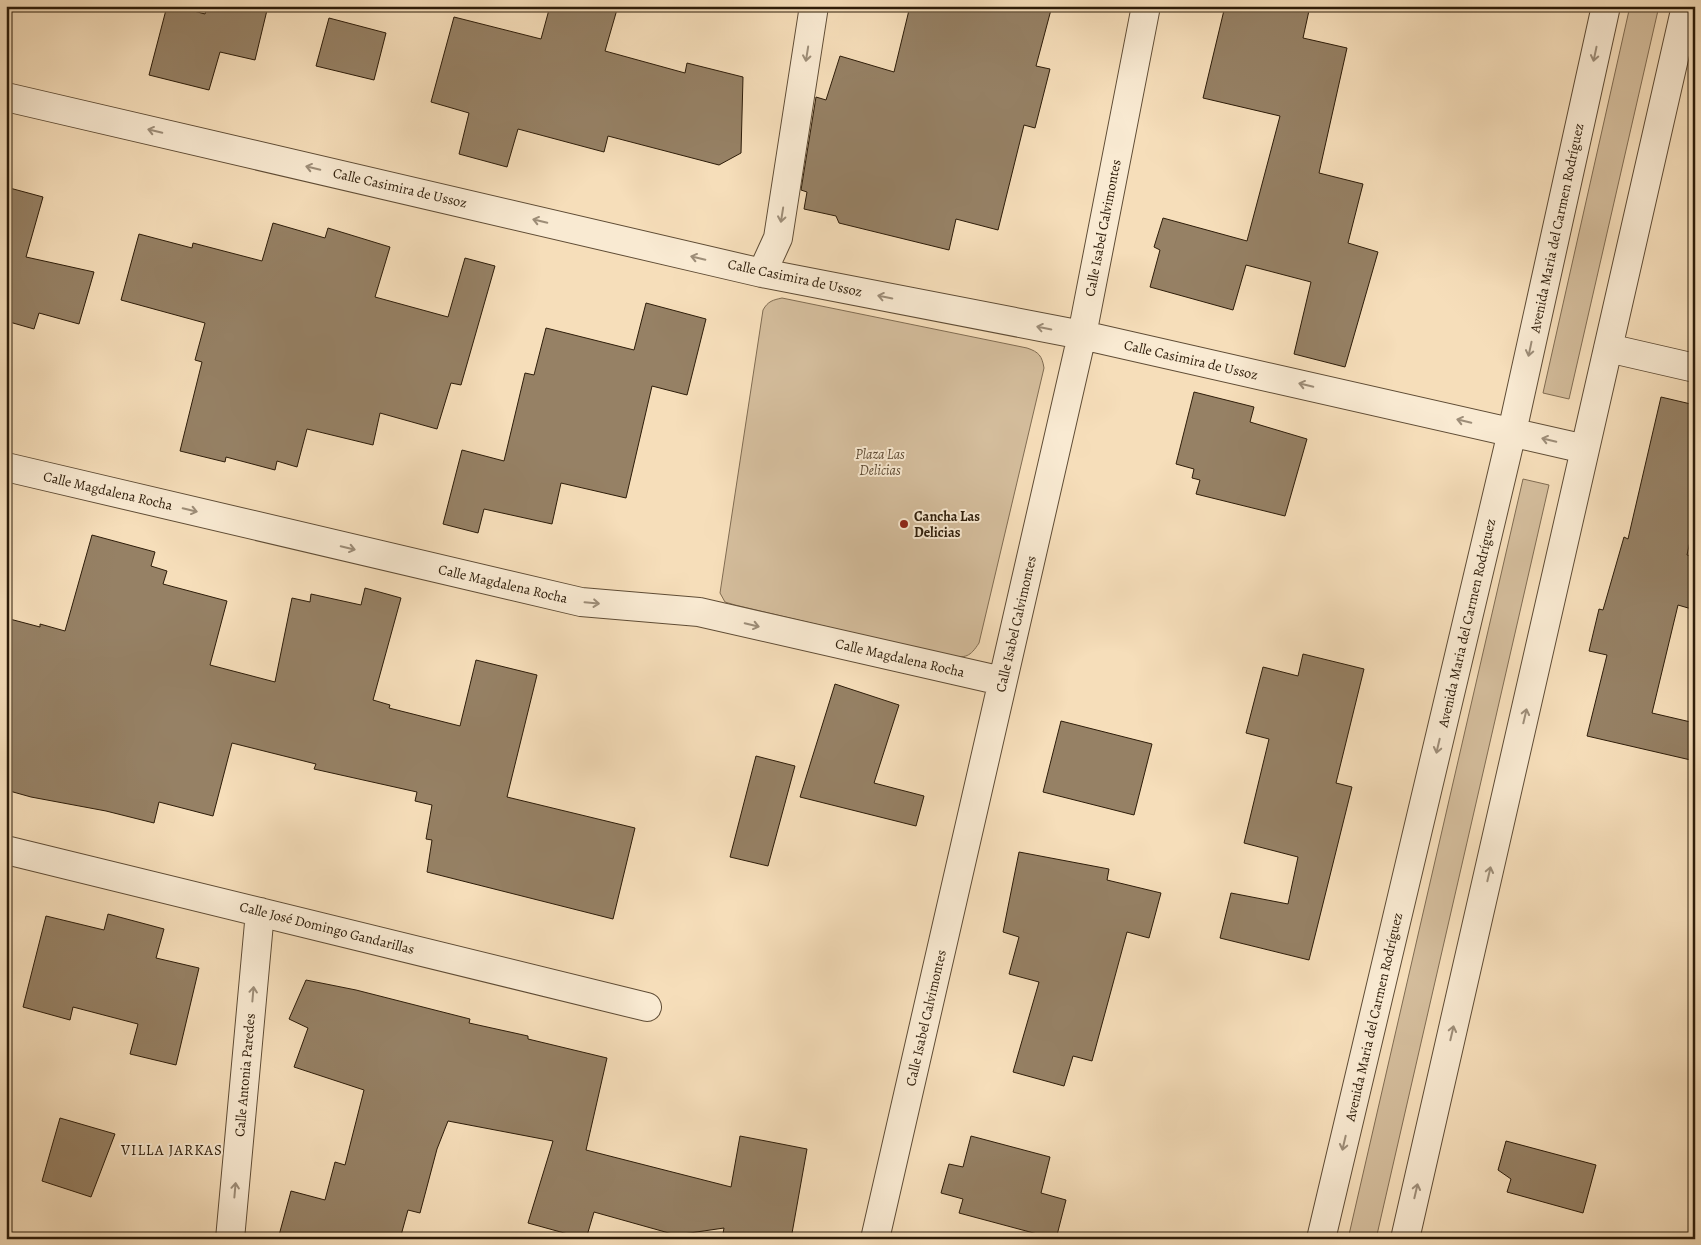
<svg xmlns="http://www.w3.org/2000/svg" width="1701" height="1245" viewBox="0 0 1701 1245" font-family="Alegreya,serif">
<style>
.green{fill:#d4bd9c;stroke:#806c52}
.building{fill:#968165;stroke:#2d1c09}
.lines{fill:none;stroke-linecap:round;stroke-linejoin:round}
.minor-casing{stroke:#5f4c35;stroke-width:30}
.minor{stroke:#f9ead2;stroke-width:28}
.oneway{stroke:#9d8d78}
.poi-dot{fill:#8f2418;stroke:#f9ead2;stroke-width:2}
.labels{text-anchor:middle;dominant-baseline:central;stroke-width:4;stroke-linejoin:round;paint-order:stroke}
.street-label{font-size:14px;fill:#2d1c09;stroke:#f9ead2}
.park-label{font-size:14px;font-style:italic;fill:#5f4c35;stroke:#f9ead2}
.poi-label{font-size:14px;font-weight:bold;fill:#2d1c09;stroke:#f9ead2;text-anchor:start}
.neighbourhood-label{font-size:15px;letter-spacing:1px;fill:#2d1c09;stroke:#f9ead2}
</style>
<rect width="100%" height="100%" fill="#f6deba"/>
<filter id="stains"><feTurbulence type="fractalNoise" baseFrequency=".004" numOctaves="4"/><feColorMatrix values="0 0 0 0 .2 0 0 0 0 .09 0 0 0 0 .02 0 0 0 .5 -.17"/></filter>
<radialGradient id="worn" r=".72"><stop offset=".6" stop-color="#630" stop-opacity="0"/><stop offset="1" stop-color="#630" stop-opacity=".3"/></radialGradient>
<path class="green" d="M1630,6H1659L1569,399L1543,393Z
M782,298L1027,348C1039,352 1042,356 1044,368L979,643C970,657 966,658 950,656L735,605L725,602L720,593L763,310C768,301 773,300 782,298Z
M1523,479L1549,485L1376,1239H1348Z"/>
<path class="building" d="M167,6H175L205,14L207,6H268L255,60L220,52L209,90L149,75Z
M550,6H618L605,51L685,73L687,63L743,77L741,153L719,165L608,136L604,152L518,129L507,167L459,154L469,113L431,102L454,17L541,39Z
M910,6H1052L1036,66L1050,69L1035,128L1024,125L998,230L956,219L949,250L839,223L836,216L804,209L807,192L801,190L816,97L826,100L840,56L894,72Z
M1225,6H1310L1303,38L1347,48L1319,173L1363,184L1348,243L1378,252L1345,367L1294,354L1311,282L1246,265L1233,310L1150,287L1160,250L1154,247L1163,218L1247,241L1280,116L1203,98Z
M329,18L386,33L374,80L316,66Z
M6,187L43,197L26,257L94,272L79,324L39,313L34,329L6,321Z
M273,223L325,238L328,228L390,247L375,297L448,317L465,258L495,266L461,385L451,383L437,429L380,413L373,445L307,429L297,467L277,461L275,470L226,457L225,462L180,451L202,362L195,360L205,323L121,300L139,234L192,248L193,243L262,261Z
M646,303L706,319L687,395L652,386L626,498L561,483L552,524L484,509L478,533L443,524L462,450L504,461L525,373L534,375L546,328L634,350Z
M1194,392L1254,407L1250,422L1307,439L1285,516L1196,494L1200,480L1192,478L1194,469L1176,464Z
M1661,397L1695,405V519L1687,555L1695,557V610L1678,605L1652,713L1695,723V761L1587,736L1607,655L1589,651L1599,609L1603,610L1624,537L1628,539Z
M92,535L155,552L151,566L167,571L163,584L227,601L210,665L275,682L292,598L310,602L311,594L361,605L365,588L401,598L373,700L390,705L389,708L460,726L476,660L537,675L507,797L635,828L613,919L427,872L432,840L426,839L432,805L415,801L417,792L314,769L316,764L232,743L213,816L159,802L154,823L106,811L31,797L6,790V618L40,627V624L65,631Z
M1303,654L1364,669L1336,783L1352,787L1309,960L1220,938L1231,893L1288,904L1298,857L1244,843L1269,739L1246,733L1263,667L1298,676Z
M835,684L899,705L874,783L924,796L916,826L800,797Z
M1061,721L1152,744L1134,815L1043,792Z
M756,756L795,766L768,866L730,857Z
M1019,852L1109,869L1107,880L1161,893L1149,938L1127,932L1092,1061L1073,1056L1064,1086L1013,1072L1039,982L1009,974L1019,937L1003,932Z
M108,914L164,929L156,958L199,968L176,1065L130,1054L138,1024L73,1007L70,1020L23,1007L46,916L104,930Z
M306,980L356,990L470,1019L469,1023L528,1036V1039L607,1058L586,1150L731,1187L740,1136L807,1149L791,1239H722L724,1228L676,1235L594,1212L586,1239L528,1223L553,1141L448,1121L437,1149L420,1213L408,1210L400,1239H278L291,1191L325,1200L335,1162L345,1165L364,1090L294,1067L308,1028L289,1019Z
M60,1118L115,1134L91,1197L42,1181Z
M971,1136L1050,1157L1041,1193L1066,1200L1056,1239L959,1213L963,1199L941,1193L949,1164L963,1167Z
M1506,1141L1596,1165L1583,1213L1507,1192L1511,1179L1498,1170Z"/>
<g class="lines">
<defs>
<path id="minor" d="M6,97L762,273L1082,335L1585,449
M762,273L778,238L814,6
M1608,348L1695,368
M6,467L581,602L699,612L1002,681
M6,850L647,1007
M230,1239L260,912
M875,1239L1082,335L1146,6
M1321,1239L1512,432L1606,6
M1405,1239L1686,6"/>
</defs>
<use href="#minor" class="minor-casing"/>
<use href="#minor" class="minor"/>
</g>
<defs><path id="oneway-shaft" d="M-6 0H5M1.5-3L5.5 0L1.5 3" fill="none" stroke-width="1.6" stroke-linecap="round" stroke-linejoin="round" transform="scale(1.25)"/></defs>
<g class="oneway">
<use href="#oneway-shaft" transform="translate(807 54) rotate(99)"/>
<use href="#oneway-shaft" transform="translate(1595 54) rotate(102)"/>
<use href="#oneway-shaft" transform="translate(155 131) rotate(-167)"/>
<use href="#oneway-shaft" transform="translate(313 168) rotate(-167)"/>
<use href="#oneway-shaft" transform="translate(782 215) rotate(99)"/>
<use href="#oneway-shaft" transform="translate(540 221) rotate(-167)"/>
<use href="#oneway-shaft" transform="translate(698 258) rotate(-167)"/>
<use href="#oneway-shaft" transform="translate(885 297) rotate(-169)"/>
<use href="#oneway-shaft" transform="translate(1044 328) rotate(-169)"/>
<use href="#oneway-shaft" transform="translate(1530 349) rotate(102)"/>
<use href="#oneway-shaft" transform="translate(1306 385) rotate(-167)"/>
<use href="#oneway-shaft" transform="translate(1464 421) rotate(-167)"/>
<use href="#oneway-shaft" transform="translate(1549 440) rotate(-167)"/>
<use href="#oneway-shaft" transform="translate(190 510) rotate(13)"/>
<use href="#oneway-shaft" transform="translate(348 548) rotate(13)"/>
<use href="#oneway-shaft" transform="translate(592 603) rotate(5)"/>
<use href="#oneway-shaft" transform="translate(752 625) rotate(13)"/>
<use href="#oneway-shaft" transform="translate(1525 716) rotate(-77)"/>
<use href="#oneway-shaft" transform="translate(1438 746) rotate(103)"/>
<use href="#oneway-shaft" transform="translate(1489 874) rotate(-77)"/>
<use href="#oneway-shaft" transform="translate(253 994) rotate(-85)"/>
<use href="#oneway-shaft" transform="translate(1452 1033) rotate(-77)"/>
<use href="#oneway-shaft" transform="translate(1344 1143) rotate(103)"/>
<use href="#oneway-shaft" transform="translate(235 1190) rotate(-85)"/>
<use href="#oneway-shaft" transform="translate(1416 1191) rotate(-77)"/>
</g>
<circle class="poi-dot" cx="904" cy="524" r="5"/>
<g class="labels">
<g class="street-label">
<text transform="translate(400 188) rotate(13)">Calle Casimira de Ussoz</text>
<text transform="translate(1103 228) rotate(-79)">Calle Isabel Calvimontes</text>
<text transform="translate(1557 228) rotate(-78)">Avenida Maria del Carmen Rodríguez</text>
<text transform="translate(795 278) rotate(12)">Calle Casimira de Ussoz</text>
<text transform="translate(1191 360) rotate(13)">Calle Casimira de Ussoz</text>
<text transform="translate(108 491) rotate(13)">Calle Magdalena Rocha</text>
<text transform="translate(503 584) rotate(13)">Calle Magdalena Rocha</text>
<text transform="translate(1467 623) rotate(-77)">Avenida Maria del Carmen Rodríguez</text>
<text transform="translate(1016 624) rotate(-77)">Calle Isabel Calvimontes</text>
<text transform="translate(900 658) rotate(13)">Calle Magdalena Rocha</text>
<text transform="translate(327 928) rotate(14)">Calle José Domingo Gandarillas</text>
<text transform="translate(1374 1017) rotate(-77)">Avenida Maria del Carmen Rodríguez</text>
<text transform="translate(926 1018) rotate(-77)">Calle Isabel Calvimontes</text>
<text transform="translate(245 1075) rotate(-85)">Calle Antonia Paredes</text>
</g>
<g class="park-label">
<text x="880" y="454">Plaza Las<tspan x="880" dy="16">Delicias</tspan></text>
</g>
<g class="poi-label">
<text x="914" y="516">Cancha Las<tspan x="914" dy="16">Delicias</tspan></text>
</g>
<g class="neighbourhood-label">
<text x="172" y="1150">VILLA JARKAS</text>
</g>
</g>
<rect width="1701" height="1245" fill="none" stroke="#f6deba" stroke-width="25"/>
<rect x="8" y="8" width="1686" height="1230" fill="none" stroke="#2d1c09" stroke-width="2.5"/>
<rect x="12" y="12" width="1676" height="1220" fill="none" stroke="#2d1c09"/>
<rect width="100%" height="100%" filter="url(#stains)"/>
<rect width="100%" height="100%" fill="url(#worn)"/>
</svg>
